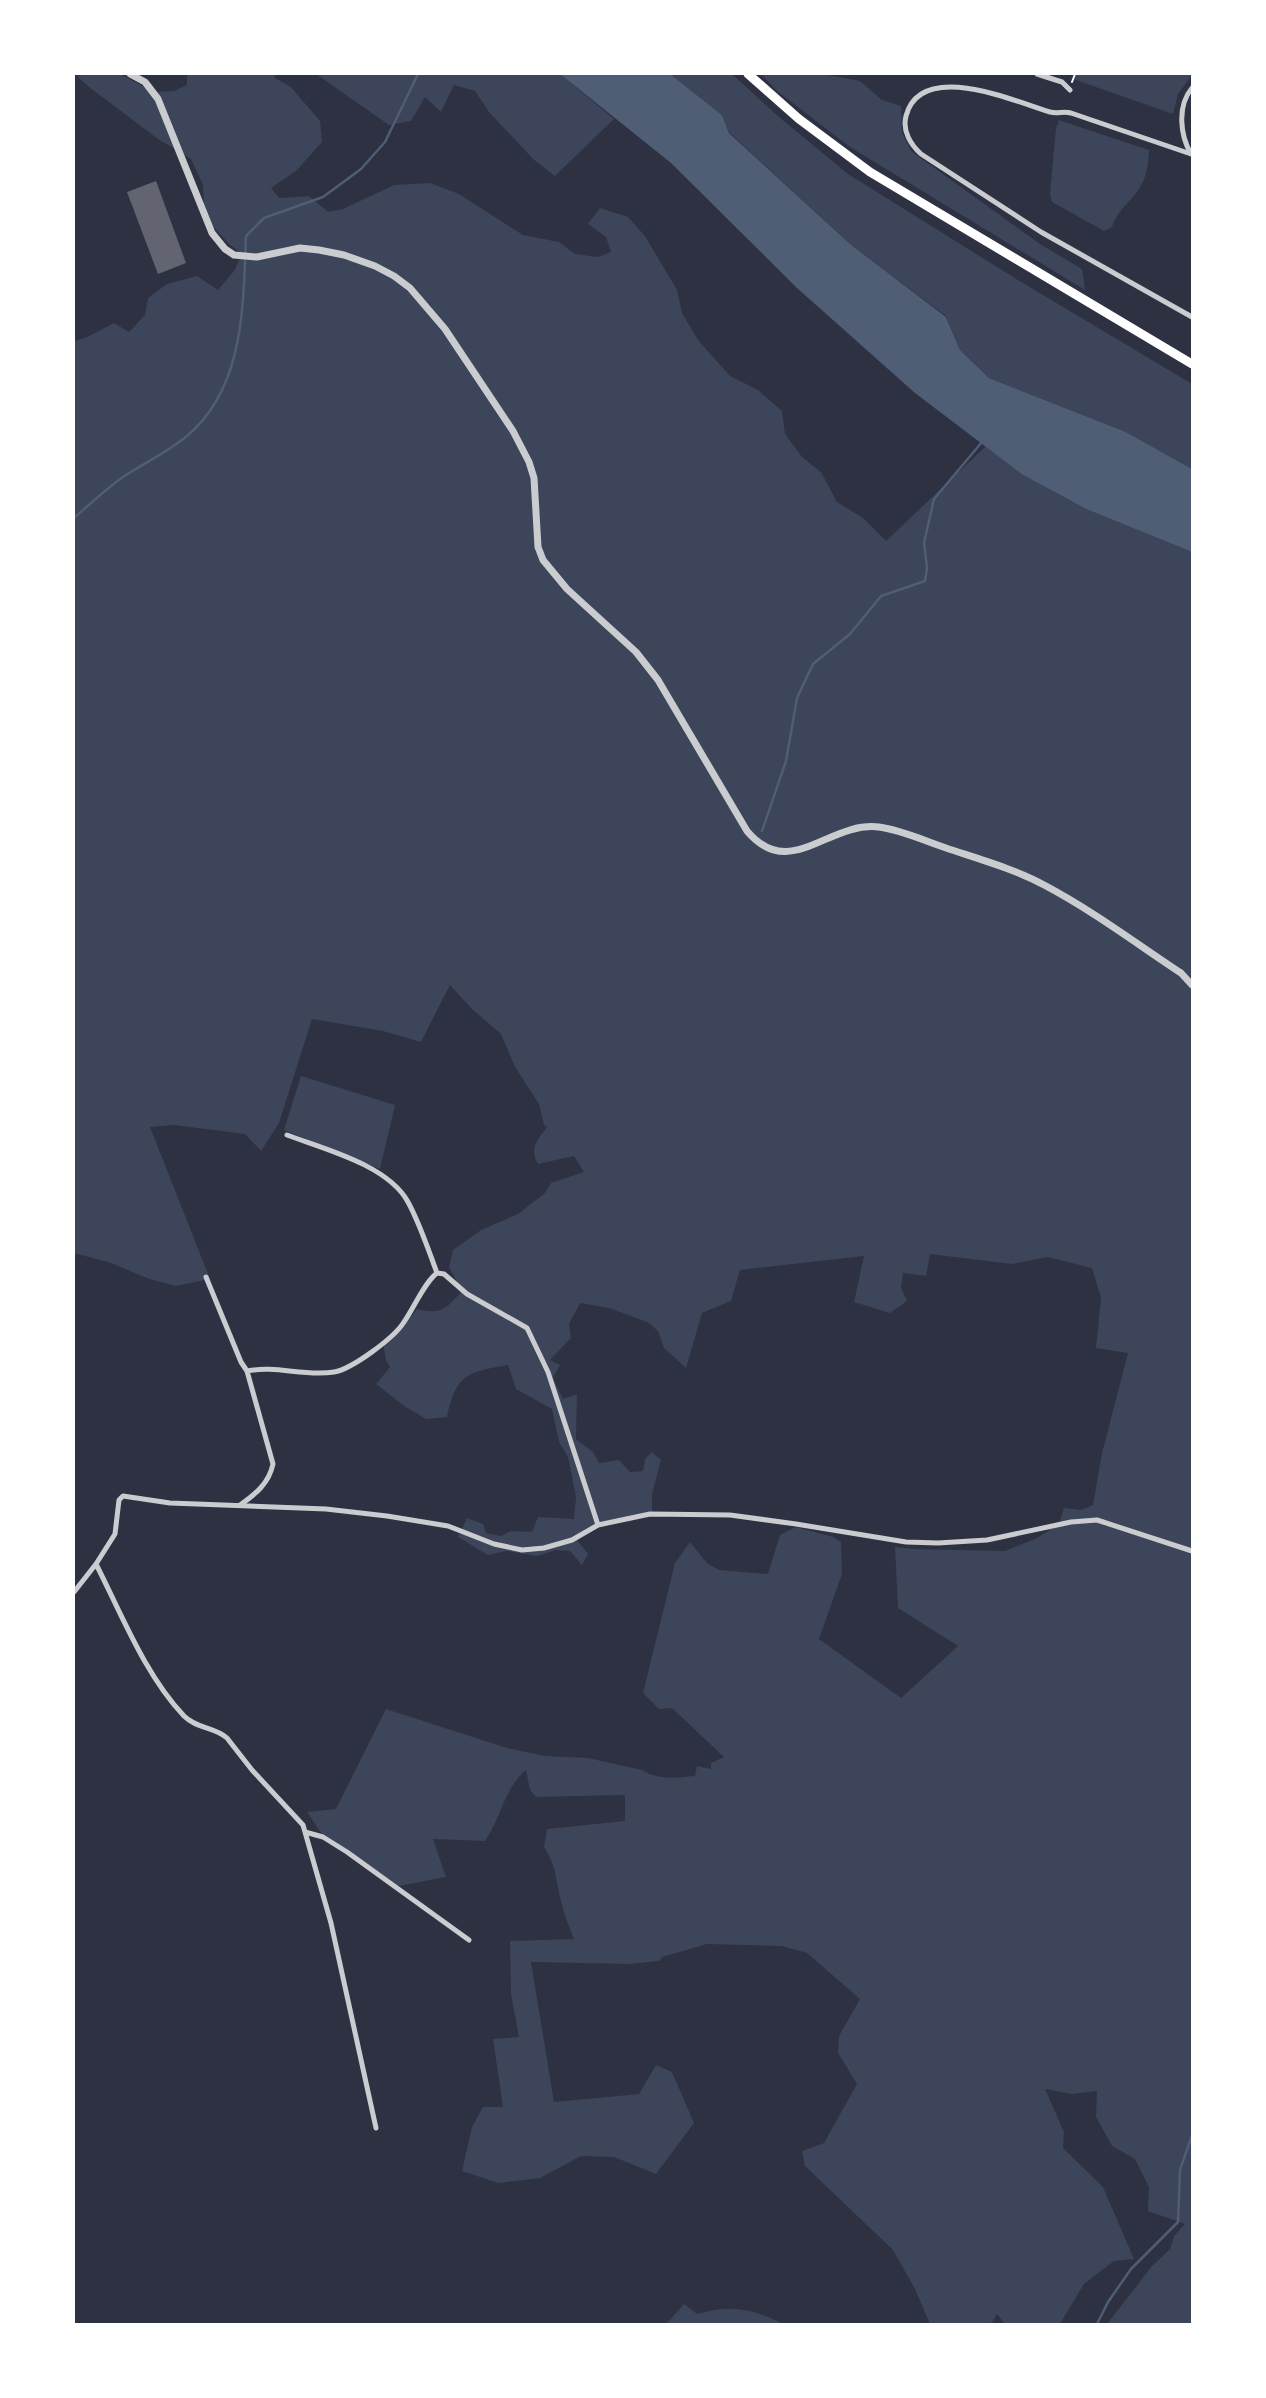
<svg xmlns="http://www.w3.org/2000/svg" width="1266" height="2398" viewBox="0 0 1266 2398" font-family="Mulish,sans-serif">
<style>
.green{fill:#3c4559}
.water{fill:#4f5d75}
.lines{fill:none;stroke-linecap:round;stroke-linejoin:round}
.stream{stroke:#4f5d75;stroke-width:2.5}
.building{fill:#626471}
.path{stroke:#fff;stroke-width:2}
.minor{stroke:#caccd0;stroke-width:5}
.tertiary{stroke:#caccd0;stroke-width:7}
.trunk{stroke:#fff;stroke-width:9}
</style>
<rect width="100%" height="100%" fill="#2d3142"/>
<path class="green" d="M80,74H120L154,92L174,91L187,85V74H275V78L291,87L320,121L322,142L296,171L271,188L279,198L309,196L328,212L343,209L394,185L430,183L459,194L523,235L559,242L575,254L598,257L611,252L606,237L588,224L600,208L628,217L645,236L677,290L682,313L698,340L730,376L758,390L782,411L785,434L802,457L821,472L837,502L863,518L886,541L986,446L1023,475L1086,509L1192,552V2324H1107L1152,2266L1170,2249L1174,2236L1185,2224L1148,2211L1149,2187L1135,2159L1112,2146L1096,2117L1097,2091L1072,2094L1045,2089L1064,2132L1063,2148L1103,2187L1134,2259L1114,2261L1084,2284L1060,2324H1005L997,2314L991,2324H930L915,2289L893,2250L805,2166L802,2151L824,2143L857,2084L838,2053L839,2036L860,1999L807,1953L782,1946L707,1944L662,1957L659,1961L629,1964L531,1962L554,2102L639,2094L656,2065L672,2072L694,2123L656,2174L614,2157L581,2156L540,2178L498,2183L462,2171L472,2127L483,2107H503L493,2039L519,2037L511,1994L510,1941L574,1939C569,1927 564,1914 561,1901C556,1881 556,1864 544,1847L547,1829L625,1821V1796L622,1795L536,1797L530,1790L526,1770C504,1789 501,1818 485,1841L433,1839L446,1877L399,1886L326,1840L307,1812L336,1809L386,1709L507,1748L545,1756L588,1758L642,1770C658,1780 675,1778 695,1776L697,1766L711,1769V1763L724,1757L672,1708L659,1709L643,1693L675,1563L690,1542L707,1563L719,1570L768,1574L780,1535L796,1527L833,1537L841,1542L842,1574L819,1639L901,1698L958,1646L898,1608L895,1547L914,1549L1005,1551L1037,1538L1059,1524L1064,1508L1081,1510L1093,1505L1102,1453L1128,1353L1096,1348L1101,1298L1092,1268L1048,1257L1012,1264L930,1254L926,1276L903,1273L901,1287L907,1301L890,1313L854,1302L864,1256L740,1270L731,1301L702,1313L686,1368L664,1348L658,1331L647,1322L609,1308L580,1303L569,1324L571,1338L550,1360L560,1365L553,1378L563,1399L577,1394L576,1439L593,1452L599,1463L619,1460L630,1472L643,1471L645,1459L652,1452L661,1460L652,1494V1514L588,1529L577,1540L588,1554L582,1565L570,1551L556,1550L537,1556L506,1551L488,1555L458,1537L467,1518L483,1524L486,1533L501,1536L511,1531L532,1532L538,1517L574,1519L576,1497L568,1457L559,1442L552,1409L516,1389L508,1365C468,1372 456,1374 447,1417L426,1419L404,1406L376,1384L390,1367L386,1360L383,1344L402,1329L417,1309C441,1315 446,1309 462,1291L449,1267L453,1250L481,1230L518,1214L545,1193L551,1183L584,1172L574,1156L538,1164C529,1149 537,1140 547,1127L544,1125L539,1104L515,1067L501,1034L472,1009L450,985L421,1042L383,1031L312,1019L279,1123L261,1151L245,1134L174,1125L150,1127L210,1279L176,1286L149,1279L111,1263L74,1253V341L85,338L114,323L129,332L145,315L148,298L167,284L197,276L218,290L234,271L242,254L229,244L211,224L204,205L203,185L191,159L158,139L89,87L78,77Z
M316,74H560L614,119L555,176L533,159L489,112L475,91L454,85L441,112L425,97L411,121L389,125Z
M670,74H732L779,117L848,174L1018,280L1192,384V469L1126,432L989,378L960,350L946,316L850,244L729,132L722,115Z
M761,74H823L860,81L882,100L901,106L902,133L911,151L1040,244L1082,269L1085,290L850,147L777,91Z
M1075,74H1192V75L1178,94L1173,114L1073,79Z
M1059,120L1149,150C1148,165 1147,177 1139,189C1130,203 1118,209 1112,227L1104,231L1052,202L1050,195L1056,128Z
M301,1076L395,1105L380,1169L284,1130Z
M684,2304L697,2314C731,2304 753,2309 784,2324H666Z"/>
<path class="water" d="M560,74H670L722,115L729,133L850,244L946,317L960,350L989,378L1126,432L1192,469V552L1086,509L1023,475L915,393L797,288L671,163Z"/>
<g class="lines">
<path class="stream" d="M74,518C90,504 106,489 123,477C144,463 168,452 187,436C245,387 243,305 246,236L264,218L323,197L361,169L385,142L418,74
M762,831L786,761L797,698L813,664L850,634L881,596L925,581L927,568L924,543L934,499L982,442
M1097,2324L1108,2302L1131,2269L1178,2222L1180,2170L1192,2135"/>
</g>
<path class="building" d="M156,181L186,263L158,274L127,192Z"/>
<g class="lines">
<path class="path" d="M1072,82L1075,74"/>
<path class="minor" d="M1037,74L1062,82L1070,90
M1191,154L1071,113C1063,111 1058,114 1050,112C1016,102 921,59 906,116C902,131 911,145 921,154L1041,232L1192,317
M1191,154C1180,135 1177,106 1192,88
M287,1135C324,1149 388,1165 408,1202C420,1224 428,1249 437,1273
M206,1277L241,1362L247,1371L273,1464C269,1483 256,1494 240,1505
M247,1371C276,1365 305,1377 334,1372C352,1369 394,1338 404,1322C414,1308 424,1283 437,1273L444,1274L467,1294L527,1328L548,1372L598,1525
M96,1564C121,1613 145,1675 184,1716C197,1729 215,1727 227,1738L252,1770L303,1825L331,1923L376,2128
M74,1592L96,1564L115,1534L119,1500L123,1496L170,1503L326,1509L387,1516L448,1526L494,1544L522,1550L544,1548L572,1540L598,1525L650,1514L730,1515L796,1524L906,1542L938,1543L987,1540L1071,1522L1097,1520L1192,1551
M305,1832L323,1837L347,1852L469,1940"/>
<path class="tertiary" d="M130,74L145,82L158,99L212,233L225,249L234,255L257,257L300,248L319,250L344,255L375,266L394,276L410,288L445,329L513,431L529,462L534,478L538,547L543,560L567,589L636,652L658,680L747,831C790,882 828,821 879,827C902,830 925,841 946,848C979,859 1015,869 1046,886C1093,911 1137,944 1181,973L1192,985"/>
<path class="trunk" d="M748,74L799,119L870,172L1192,364"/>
</g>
<rect width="1266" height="2398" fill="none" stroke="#ffffff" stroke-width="150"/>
</svg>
